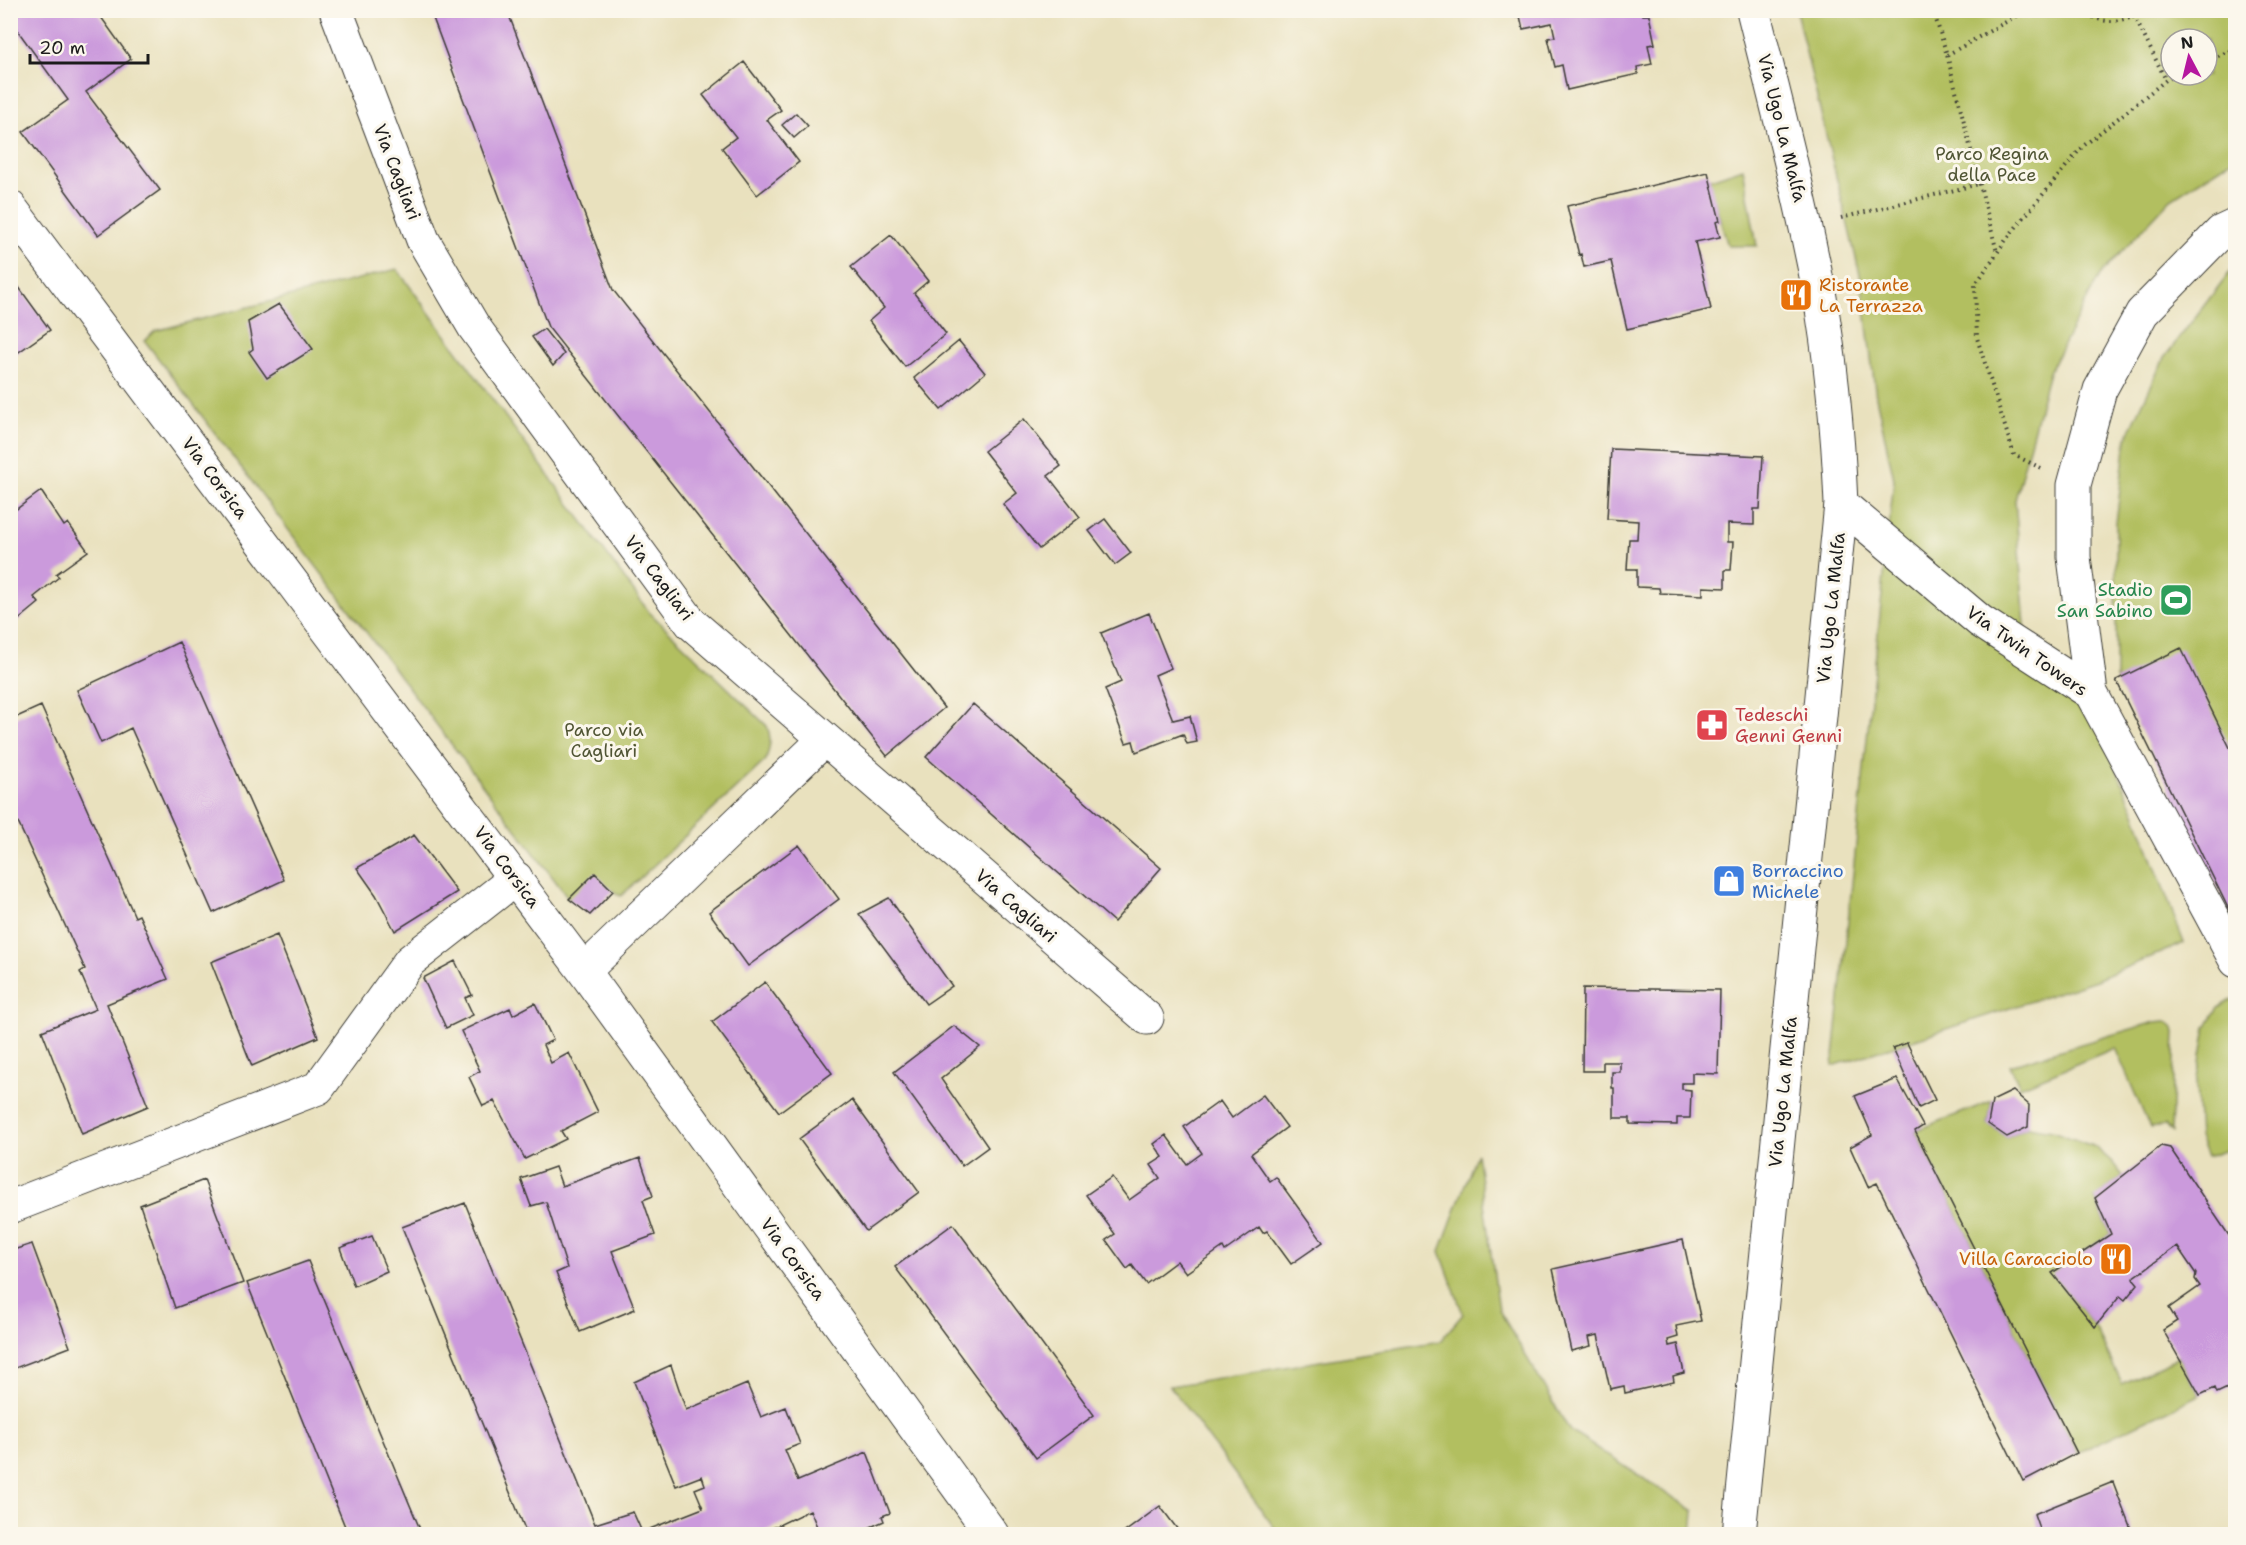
<svg xmlns="http://www.w3.org/2000/svg" width="2246" height="1545" viewBox="0 0 2246 1545" font-family="'Shantell Sans',sans-serif">
<style>
.green{fill:#b2bf61;stroke:#676e3e;stroke-width:1.5;fill-rule:evenodd}
.building{fill:#cb9adc}
.lines{fill:none;stroke-linecap:round;stroke-linejoin:round}
.minor-casing{stroke:#3b3a34;stroke-width:35}
.path{stroke:#3b3a34;stroke-width:4;stroke-dasharray:1.5 4.5;stroke-linecap:butt}
.minor{stroke:#fff;stroke-width:33}
.labels{text-anchor:middle;dominant-baseline:central;stroke-width:6;stroke-linejoin:round;paint-order:stroke}
.street-label{font-size:18px;fill:#1c1c1c;stroke:#fbf7ec}
.park-label{font-size:18px;fill:#505534;stroke:#fbf7ec}
.food-label{font-size:18px;fill:#c56008;stroke:#fbf7ec;text-anchor:start}
.leisure-label{font-size:18px;fill:#27864d;stroke:#fbf7ec;text-anchor:end}
.health-label{font-size:18px;fill:#be3a42;stroke:#fbf7ec;text-anchor:start}
.shop-label{font-size:18px;fill:#366cbe;stroke:#fbf7ec;text-anchor:start}
</style>
<rect width="100%" height="100%" fill="#fbf7ec"/>
<filter id="ink" filterUnits="userSpaceOnUse"><feTurbulence type="fractalNoise" baseFrequency=".0167" numOctaves="2"/><feDisplacementMap in="SourceGraphic" scale="12" xChannelSelector="R" yChannelSelector="G"/><feConvolveMatrix kernelMatrix="1 2 1 2 8 2 1 2 1" color-interpolation-filters="sRGB"/></filter>
<filter id="wash" filterUnits="userSpaceOnUse"><feTurbulence type="fractalNoise" baseFrequency=".008" numOctaves="4" result="noise"/><feDisplacementMap in="SourceGraphic" scale="24" xChannelSelector="R" yChannelSelector="G"/><feGaussianBlur stdDeviation="1.35" result="paint"/><feColorMatrix in="noise" values="0 0 0 0 0 0 0 0 0 0 0 0 0 0 0 0 0 1.4 0 .05"/><feComposite in="paint" operator="in"/></filter>
<g filter="url(#wash)">
<rect width="100%" height="100%" fill="#e9e1be"/>
<path class="green" d="M1796,11H2236L2235,158L2171,199L2100,275L2049,372L2015,500L2027,651L2089,703L2137,818L2184,943L2096,980L1833,1066L1894,479L1876,397L1861,279ZM2171,39H2207V75H2171Z
M1743,168L1757,246H1728L1708,180Z
M2235,265V917L2116,678V523L2126,439L2164,358Z
M397,269L649,612L767,726C772,738 770,747 766,760L621,896L613,891L569,899L145,341L155,331Z
M2232,999L2236,1006L2235,1149L2232,1148L2207,1157L2199,1137L2196,1084L2206,1028L2218,1008Z
M2166,1021L2173,1026L2175,1032L2171,1132L2165,1125L2150,1128L2115,1048L2020,1087L2010,1065L2155,1022Z
M1992,1101L1988,1124L2007,1137L2028,1127L2052,1131L2095,1147L2112,1162L2123,1176L2095,1199L2111,1234L2053,1273L2095,1327L2122,1384L2179,1357L2200,1395L2077,1453L1915,1131Z
M1477,1153L1499,1310L1570,1431L1694,1511L1692,1534H1279L1170,1386L1440,1341L1463,1314L1440,1251Z"/>
<g id="blocks">
<path class="building" d="M10,10H96L131,59L86,92L160,190L98,235L23,132L68,100L10,20Z
M430,10H507L613,290L944,708L887,756L548,327Z
M1513,10H1642L1643,15H1649L1655,44L1648,45L1652,64L1637,67L1638,74L1567,90L1562,65L1555,67L1548,38L1555,37L1552,23L1523,29L1520,16L1514,17Z
M744,62L781,110L767,120L799,162L757,195L722,148L736,137L703,95Z
M796,113L808,126L794,138L782,125Z
M1708,172L1720,221L1716,222L1720,237L1695,242L1711,309L1627,329L1611,261L1584,267L1581,254L1579,255L1567,206Z
M891,235L928,281L914,293L946,334L905,367L869,321L884,308L851,267Z
M10,275L50,330L10,358Z
M279,304L313,349L267,378L249,352L253,349L248,322Z
M544,329L564,354L553,366L532,337Z
M959,341L985,373L941,410L914,378Z
M1024,419L1061,466L1048,476L1080,517L1039,549L1003,504L1017,493L984,451Z
M1611,449L1763,456L1760,509H1754V525L1727,524V542H1733L1731,570H1725V588L1703,587V595L1660,593L1659,588L1637,587V569H1627L1629,539H1637L1638,521L1607,519Z
M41,491L64,526L68,523L88,551L56,574L59,577L34,597L39,603L10,627V514Z
M1105,519L1131,553L1115,565L1089,531Z
M1149,613L1171,668L1155,675L1173,720L1190,716L1197,742L1187,744L1183,734L1136,752L1133,741L1126,743L1105,689L1121,682L1101,633Z
M179,642L284,880L213,913L131,728L101,743L77,690Z
M2181,648L2236,760V924L2116,680Z
M973,704L1161,868L1114,922L926,757Z
M41,706L135,917L139,915L168,979L107,1004L148,1106L82,1134L42,1031L96,1009L80,972L85,969L10,805V720Z
M414,835L457,892L395,931L376,895L357,868Z
M799,845L839,899L748,966L709,912Z
M595,873L613,891L590,915L569,899Z
M889,898L952,986L926,1004L859,914Z
M277,935L318,1037L252,1066L211,962Z
M455,961L472,995L465,998L473,1015L446,1028L423,978Z
M765,982L832,1073L779,1112L712,1022Z
M1583,988L1720,990L1718,1074L1692,1073V1083H1682V1089L1691,1090L1690,1118H1677V1125L1630,1124V1118H1614V1088H1612V1072H1620V1062H1603V1071H1582Z
M535,1003L553,1040L543,1045L551,1063L569,1053L598,1112L561,1131L566,1139L525,1159L494,1101L483,1106L469,1077L480,1071L461,1031L510,1008L513,1015Z
M954,1026L980,1047L941,1079L988,1147L962,1166L894,1072Z
M1907,1043L1935,1100L1919,1108L1893,1048Z
M1897,1079L1923,1126L1915,1131L2077,1453L2023,1481L1877,1183L1868,1187L1850,1147L1872,1135L1855,1096Z
M2013,1091L2029,1105L2028,1127L2007,1137L1988,1124L1992,1101Z
M1263,1095L1287,1127L1251,1154L1270,1181L1276,1177L1323,1242L1291,1264L1267,1231L1263,1233L1259,1227L1225,1251L1223,1247L1186,1273L1177,1261L1146,1284L1132,1265L1127,1269L1106,1240L1115,1234L1086,1195L1112,1177L1129,1200L1160,1178L1151,1165L1163,1157L1154,1144L1166,1135L1187,1164L1202,1153L1184,1127L1220,1101L1232,1118Z
M852,1100L919,1192L866,1231L799,1139Z
M2161,1146L2170,1148L2236,1246V1384L2217,1393L2215,1388L2200,1395L2163,1330L2177,1321L2169,1308L2200,1286L2195,1279L2196,1274L2177,1246L2133,1278L2138,1284L2125,1300L2120,1296L2095,1327L2052,1273L2111,1234L2095,1198Z
M640,1158L653,1196L643,1200L655,1235L612,1251L635,1309L580,1332L556,1273L567,1268L546,1202L531,1206L521,1179L555,1167L562,1186Z
M204,1180L243,1283L175,1308L140,1205Z
M465,1203L595,1524L633,1512L642,1532L703,1508L695,1489L705,1485L702,1476L676,1486L634,1382L671,1365L686,1410L747,1384L761,1417L786,1407L800,1444L785,1450L798,1481L867,1452L890,1513L882,1516L884,1521L855,1534H820L810,1510L760,1534H527L402,1227Z
M953,1224L1094,1415L1036,1458L895,1267Z
M372,1236L387,1271L354,1286L340,1248Z
M1683,1240L1701,1321L1676,1326L1678,1337L1668,1340L1669,1346L1678,1344L1684,1373L1673,1376L1674,1382L1625,1393L1624,1386L1610,1389L1598,1335L1589,1337L1591,1346L1571,1351L1553,1269Z
M32,1244L70,1347L10,1370V1251Z
M308,1261L382,1438L422,1534H348L247,1283Z
M2113,1482L2133,1534H2041L2034,1514Z
M1160,1506L1181,1534H1122Z"/>
</g>
</g>
<g filter="url(#ink)">
<use href="#blocks" fill-opacity="0" stroke="#3b3a34" stroke-width="1.5"/>
<g class="lines">
<defs>
<path id="minor" d="M336,10L423,240L474,327L691,623L1147,1018
M10,207L584,971L992,1534
M1841,504L1980,621L2091,693L2236,961
M2091,693L2074,557V485L2100,390L2142,313L2221,232L2236,225
M584,971L824,740
M10,1207L318,1088L410,961L516,878
M1739,1534L1841,504C1838,431 1831,358 1818,286C1800,194 1776,102 1753,10"/>
</defs>
<use href="#minor" class="minor-casing"/>
<path class="path" d="M1933,10L1947,55L1997,252
M2083,10C2099,26 2125,23 2142,10
M2134,16L2166,80
M1947,55L2027,10
M2207,61L2236,48
M1841,218L1979,184
M2041,468L2014,455L1977,338L1975,285L2008,237L2082,147L2166,80L2177,75"/>
<use href="#minor" class="minor"/>
</g>
</g>
<defs>
<symbol id="restaurant-square" viewBox="-11 -11 22 22"><rect x="-9" y="-9" width="18" height="18" rx="4" fill="#e8710a" stroke="#fbf7ec"/><path d="M-5-6h1v4h1v-4h1v4h1v-4h1v5L-1.5 .5V6h-2V.5L-5-1ZM5-6V6H3V1.5H1.5Q1.5-4 5-6Z" fill="#fff"/></symbol>
<symbol id="stadium-square" viewBox="-11 -11 22 22"><rect x="-9" y="-9" width="18" height="18" rx="4" fill="#2e9e5b" stroke="#fbf7ec"/><path d="M0-5a6.5 5 0 1 0 0 10a6.5 5 0 1 0 0-10ZM-3.5-1.8h7v3.6h-7Z" fill="#fff"/></symbol>
<symbol id="pharmacy-square" viewBox="-11 -11 22 22"><rect x="-9" y="-9" width="18" height="18" rx="4" fill="#e0444e" stroke="#fbf7ec"/><path d="M-2-6h4v4h4v4h-4v4h-4v-4h-4v-4h4Z" fill="#fff"/></symbol>
<symbol id="shop-square" viewBox="-11 -11 22 22"><rect x="-9" y="-9" width="18" height="18" rx="4" fill="#3f7fe0" stroke="#fbf7ec"/><path d="M-5-2.5h2.3a2.7 3.5 0 0 1 5.4 0H5L5.5 6h-11ZM-1.5-2.5h3a1.5 2.3 0 0 0-3 0Z" fill="#fff"/></symbol>
</defs>
<g fill-rule="evenodd">
<use href="#restaurant-square" x="1777" y="276" width="38" height="38"/>
<use href="#stadium-square" x="2157" y="581" width="38" height="38"/>
<use href="#pharmacy-square" x="1693" y="706" width="38" height="38"/>
<use href="#shop-square" x="1710" y="862" width="38" height="38"/>
<use href="#restaurant-square" x="2097" y="1240" width="38" height="38"/>
</g>
<g class="labels">
<g class="street-label">
<text transform="translate(1782 128) rotate(76)">Via Ugo La Malfa</text>
<text transform="translate(397 172) rotate(69)">Via Cagliari</text>
<text transform="translate(215 478) rotate(53)">Via Corsica</text>
<text transform="translate(659 578) rotate(53)">Via Cagliari</text>
<text transform="translate(1831 608) rotate(-84)">Via Ugo La Malfa</text>
<text transform="translate(2027 651) rotate(35)">Via Twin Towers</text>
<text transform="translate(507 867) rotate(53)">Via Corsica</text>
<text transform="translate(1016 906) rotate(41)">Via Cagliari</text>
<text transform="translate(1783 1092) rotate(-84)">Via Ugo La Malfa</text>
<text transform="translate(793 1259) rotate(54)">Via Corsica</text>
</g>
<g class="park-label">
<text x="1992" y="154">Parco Regina<tspan x="1992" dy="21">della Pace</tspan></text>
<text x="604" y="730">Parco via<tspan x="604" dy="21">Cagliari</tspan></text>
</g>
<g class="food-label">
<text x="1819" y="285">Ristorante<tspan x="1819" dy="21">La Terrazza</tspan></text>
<text x="2093" y="1259" text-anchor="end">Villa Caracciolo</text>
</g>
<g class="leisure-label">
<text x="2153" y="590">Stadio<tspan x="2153" dy="21">San Sabino</tspan></text>
</g>
<g class="health-label">
<text x="1735" y="715">Tedeschi<tspan x="1735" dy="21">Genni Genni</tspan></text>
</g>
<g class="shop-label">
<text x="1752" y="871">Borraccino<tspan x="1752" dy="21">Michele</tspan></text>
</g>
</g>
<rect width="2246" height="1545" fill="none" stroke="#fbf7ec" stroke-width="36"/>
<g transform="translate(2189 57) rotate(353)"><circle r="28" fill="#fbf7ec" stroke="#a29f99" stroke-width="1.5"/>
<path d="M0-4.5L10 22L0 15L-10 22Z" fill="#b5179e"/>
<text y="-9" font-size="16" font-weight="bold" text-anchor="middle" fill="#1c1c1c">N</text>
</g>
<path d="M30 54v9h118v-9" fill="none" stroke="#1c1c1c" stroke-width="3"/>
<text x="39" y="54" font-size="18" fill="#1c1c1c" stroke="#fbf7ec" stroke-width="4.5" paint-order="stroke">20 m</text>
</svg>
